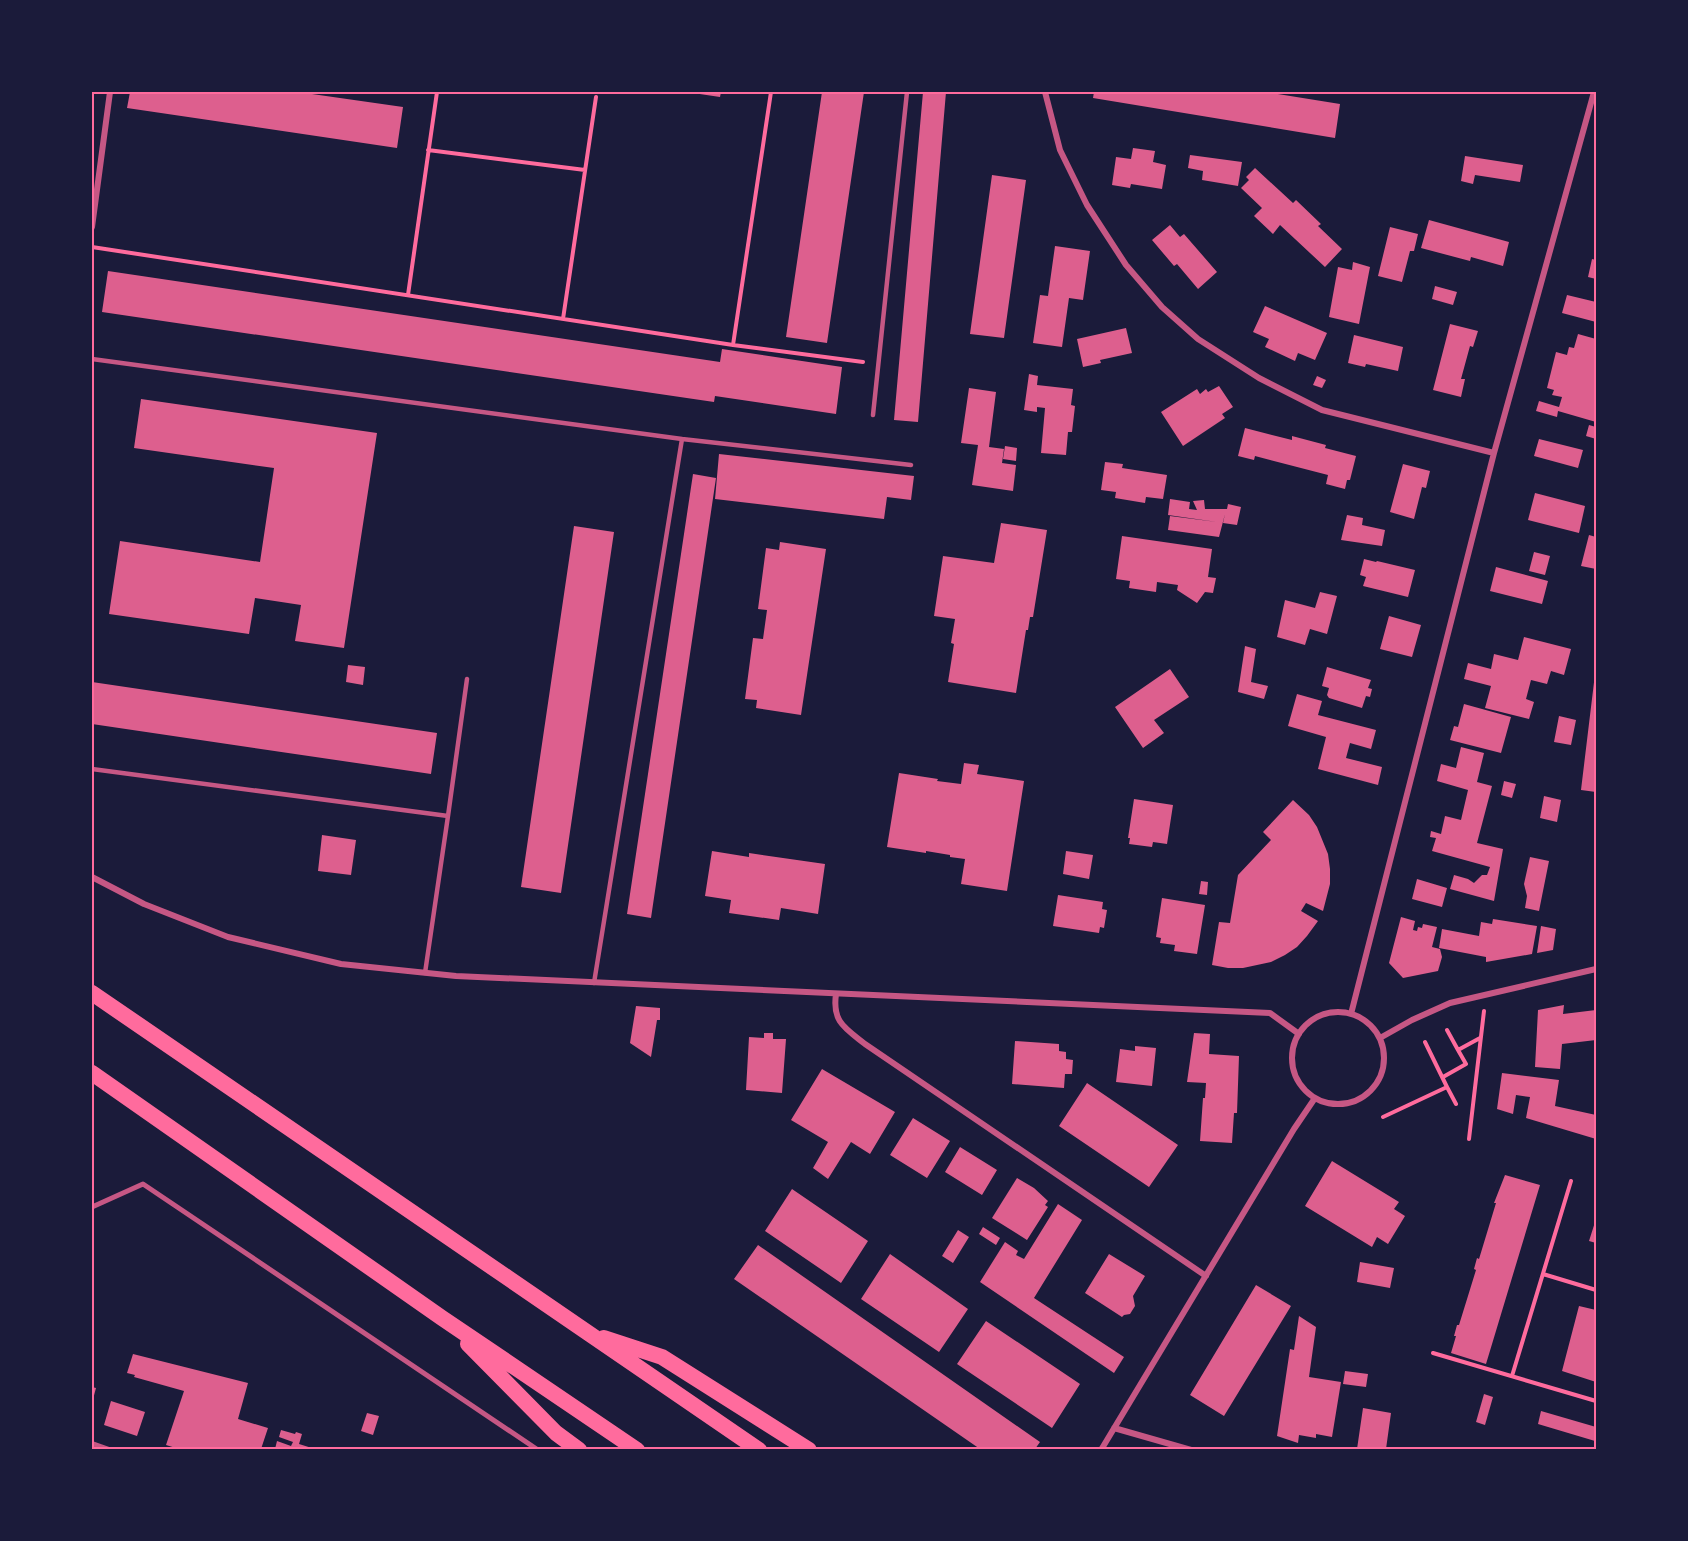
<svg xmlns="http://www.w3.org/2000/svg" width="1688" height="1541" viewBox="0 0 1688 1541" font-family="'Sofia Sans Condensed',sans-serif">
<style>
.building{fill:#dd5f8e}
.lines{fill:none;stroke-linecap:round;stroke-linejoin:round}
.path{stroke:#ff6b9d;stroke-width:4}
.service{stroke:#c65784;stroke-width:4.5}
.pedestrian{stroke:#c65784;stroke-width:5}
.minor{stroke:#c65784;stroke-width:6}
.trunk{stroke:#ff6b9d;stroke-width:16}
.neatline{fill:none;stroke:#ff6b9d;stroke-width:2}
</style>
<rect width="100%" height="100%" fill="#1b1b3a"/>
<path class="building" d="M130,92H298L403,107L397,148L127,108Z
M693,92H721L720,97L693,93Z
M822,92H864L827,343L786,337Z
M923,92H946L918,422L894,420Z
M1094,92H1265L1340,104L1335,138L1093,98Z
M1133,148L1155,151L1153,162L1166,165L1162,189L1131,184L1130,188L1112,185L1116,157L1131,159Z
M1190,155L1242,162L1238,186L1202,180L1203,171L1188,168Z
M1465,156L1523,165L1520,182L1475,175L1473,184L1461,181Z
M1255,168L1293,203L1296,200L1321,224L1318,226L1342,249L1325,267L1280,225L1273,234L1254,216L1262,208L1241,188L1249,180L1246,177Z
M992,175L1026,180L1004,338L970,334Z
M1429,220L1509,242L1503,266L1471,257L1470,261L1421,248Z
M1170,225L1180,237L1184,234L1217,272L1198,289L1177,264L1174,266L1152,240Z
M1390,227L1418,234L1414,251H1410L1402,282L1378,276Z
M1055,246L1090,251L1083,300L1069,298L1062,347L1033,343L1040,295L1048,296Z
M1592,259L1596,260V279L1588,277Z
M1353,262L1370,267L1359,324L1329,317L1338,267L1352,270Z
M108,271L720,362L722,349L842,367L836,414L715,396L714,402L102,312Z
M1435,286L1457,292L1453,305L1432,299Z
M1567,295L1596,302V322L1562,313Z
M1265,306L1327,333L1315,360L1298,353L1295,361L1265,347L1269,339L1253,332Z
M1450,324L1478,331L1473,347L1470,346L1461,379H1465L1461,397L1433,390Z
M1126,328L1132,353L1100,360L1101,363L1083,367L1077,339Z
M1578,334L1596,339V422L1558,411L1557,417L1536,411L1539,401L1559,407L1562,397L1552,395L1554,390L1547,388L1556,352L1567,355L1569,347L1574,348Z
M1354,335L1403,347L1398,371L1366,364L1365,367L1348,363Z
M1029,374L1038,376L1037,385L1073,389L1071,405L1075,406L1072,432H1068L1066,455L1041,453L1045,408L1037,407V412L1024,410Z
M1317,376L1326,380L1322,388L1313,385Z
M1219,386L1233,407L1222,414L1225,418L1183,446L1161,412L1197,389L1200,394L1206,389L1208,392Z
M969,388L996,392L989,447L1004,449L1002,463L1016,465L1013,491L972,485L978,445L961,443Z
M141,399L377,433L344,648L295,641L301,605L255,598L249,634L109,614L120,541L260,562L274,468L134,448Z
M1589,425L1596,427V439L1586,436Z
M1245,428L1292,440V436L1326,445L1325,448L1356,456L1350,480H1347L1345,489L1326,484L1328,475L1255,456L1254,460L1238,456Z
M1539,439L1583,450L1578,468L1534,456Z
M1005,446L1017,448L1016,461L1003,459Z
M719,454L914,476L911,500L887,497L884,519L715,499Z
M1105,462L1123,464L1122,468L1167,475L1163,499L1146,497L1145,503L1115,498L1116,492L1101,490Z
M1403,464L1430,471L1426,488L1422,487L1414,519L1390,512Z
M693,474L716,478L651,918L627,914Z
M1535,493L1585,506L1579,533L1528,520Z
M1170,499L1190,502L1189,509L1197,510L1193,501L1204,500L1205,509H1227L1228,504L1241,507L1237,525L1223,523L1225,514L1219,537L1168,530L1170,516L1217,522L1168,515Z
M1347,515L1363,518L1362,525L1385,530L1382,546L1341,540Z
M1001,523L1047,530L1033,617H1030L1028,630H1026L1016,693L948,682L954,644L951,643L955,619L934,616L943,556L994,563Z
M574,526L614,532L561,893L521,887Z
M1589,535L1596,537V569L1581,566Z
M1122,536L1212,549L1208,577L1216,578L1213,593L1205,592L1197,603L1177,590L1178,585L1157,582L1156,592L1129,588L1130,581L1116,579Z
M780,542L826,549L801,715L756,708L757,700L745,699L753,638L763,639L767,610L758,609L766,548L779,550Z
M1534,552L1550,556L1545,575L1529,571Z
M1364,559L1376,562L1377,561L1415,570L1408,597L1363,586L1366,577L1360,575Z
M1496,567L1548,581L1542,604L1490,591Z
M1320,592L1337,596L1327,634L1310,629L1305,645L1277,637L1285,600L1315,608Z
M1389,616L1421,625L1412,657L1380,649Z
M1524,637L1571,649L1564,675L1551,671L1547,684L1531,680L1526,699L1534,702L1529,719L1485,708L1491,686L1464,679L1468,663L1491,669L1494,654L1518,660Z
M1245,646L1256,649L1251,682L1268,686L1264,699L1238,692Z
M348,665L365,667L363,685L346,682Z
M1327,667L1371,680L1368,688L1372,689L1370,697L1366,696L1362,708L1329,698L1327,695L1329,688L1322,686Z
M1170,669L1189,697L1154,720L1164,733L1143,748L1115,707Z
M1595,674H1596V792L1581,790Z
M92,682L437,733L431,774L92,724Z
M1297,694L1322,701L1318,715L1376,730L1371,749L1350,743L1346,758L1382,767L1378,785L1318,769L1326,737L1288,726Z
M1464,704L1511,717L1501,753L1450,740L1454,726L1458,727Z
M1559,716L1576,720L1571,745L1554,742Z
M1461,747L1484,753L1477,782L1492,786L1477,843L1503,849L1494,901L1450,889L1454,875L1468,879L1474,883L1482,875H1487L1490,867L1432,851L1436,838L1430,837L1431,831L1441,834L1445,816L1461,820L1468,790L1437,781L1441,764L1456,768Z
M964,763L979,765L977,774L1024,781L1007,891L961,884L965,859L950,857V855L926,851V853L887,847L899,773L938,779L937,781L961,784Z
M1504,781L1516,784L1512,798L1501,795Z
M1544,796L1561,800L1557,822L1540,818Z
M1134,799L1173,805L1167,844L1153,842L1152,847L1129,844L1130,838H1128Z
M1293,800L1309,815L1317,827L1328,854L1330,869V884L1323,911L1306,903L1301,911L1318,921L1307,936L1297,947L1285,955L1271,962L1243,968H1228L1212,965L1219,922L1230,923L1238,875L1271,840L1263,832Z
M322,835L356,840L351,875L318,871Z
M712,851L749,857V853L825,864L818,914L781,908L779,920L729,913L731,900L705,896Z
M1066,851L1093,855L1089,879L1063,874Z
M1530,857L1549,861L1539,911L1525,908L1527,896L1524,884Z
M1417,879L1447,888L1442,907L1412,899Z
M1201,881L1208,882L1207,895L1199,894Z
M1058,895L1103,902L1102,909L1107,910L1104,928L1100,927L1099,933L1053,926Z
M1162,898L1205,905L1197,954L1174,951L1175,945L1160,943L1161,938L1156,937Z
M1401,917L1415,921L1413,930L1417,931L1418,927L1422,928L1423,924L1437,927L1432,947L1440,949L1442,957L1438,971L1403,978L1389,963Z
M1493,919L1537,926L1532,954L1486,962V957L1439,948L1442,929L1479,936L1481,922L1492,924Z
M1541,926L1556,929L1553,950L1537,953Z
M1564,1005L1563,1014L1596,1010V1040L1562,1044L1560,1069L1535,1067L1538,1010Z
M636,1006L660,1008V1020H657L651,1057L630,1043Z
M764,1033H773V1039H786L782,1093L746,1090L749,1037L764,1038Z
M1194,1033L1210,1034L1209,1054L1239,1056L1237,1113H1234L1232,1143L1200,1141L1203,1098H1205L1206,1083L1187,1082Z
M1015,1041L1059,1044V1051L1066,1052V1059L1073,1060L1072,1074H1065L1064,1088L1012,1084Z
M1135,1046L1156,1048L1152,1086L1116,1082L1120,1049L1135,1051Z
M822,1069L895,1112L870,1154L851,1142L828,1179L813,1168L828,1142L791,1120Z
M1502,1073L1559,1080L1555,1106L1596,1115V1139L1526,1118L1530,1097L1516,1095L1513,1114L1497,1109Z
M1087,1083L1178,1145L1149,1187L1059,1126Z
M913,1118L950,1141L927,1178L890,1155Z
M960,1147L997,1170L982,1195L945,1172Z
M1332,1161L1399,1202L1394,1209L1405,1216L1388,1244L1377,1237L1372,1247L1305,1206Z
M1505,1175L1540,1185L1486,1364L1451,1353L1456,1336H1454L1457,1325H1459L1476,1270L1474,1269L1477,1258L1479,1259L1496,1203H1494Z
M1017,1178L1034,1188L1048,1201L1045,1205L1048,1207L1027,1240L992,1218Z
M792,1189L868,1241L841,1283L765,1231Z
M1058,1204L1082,1220L1034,1298L1124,1357L1114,1373L980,1282L1005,1242L1018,1251L1016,1255L1024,1259Z
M1596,1219V1243L1589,1241Z
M983,1227L1000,1238L996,1245L979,1234Z
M958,1230L969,1237L953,1263L942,1256Z
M758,1245L1040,1442L1035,1449H980L734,1279Z
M890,1254L968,1309L939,1352L861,1299Z
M1109,1254L1145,1276L1133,1296L1135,1306L1130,1314L1124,1315L1122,1317L1085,1293Z
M1360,1262L1394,1268L1390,1288L1357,1282Z
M1256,1285L1291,1306L1224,1416L1190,1395Z
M1579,1306L1596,1310V1382L1562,1371Z
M1299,1316L1316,1327L1309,1377L1341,1382L1332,1437L1316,1434V1438L1299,1435L1298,1443L1277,1436L1290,1349L1294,1350Z
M986,1321L1080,1384L1052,1428L957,1364Z
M133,1354L248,1383L238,1419L268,1428L261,1449H179L166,1445L184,1391L134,1377L135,1375L127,1373Z
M1345,1371L1368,1374L1366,1387L1343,1384Z
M92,1387L96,1388L92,1403Z
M1484,1394L1493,1397L1485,1425L1476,1422Z
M111,1401L145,1412L137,1436L104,1425Z
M1363,1408L1391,1413L1386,1449H1357Z
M1541,1411L1596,1427L1595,1441L1538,1424Z
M367,1413L379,1416L373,1435L361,1431Z
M281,1430L295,1434L296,1432L302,1434L299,1444L315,1449H275L277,1441L291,1446L293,1442L279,1437Z"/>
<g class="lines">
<path class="path" d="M428,150L585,170
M92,247L733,345L863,362
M408,295L437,92
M563,319L596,97
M733,345L771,92
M1447,1030L1458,1050
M1443,1077L1466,1064L1458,1050L1480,1038
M1447,1087L1456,1104
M1383,1117L1447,1087L1425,1042
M1469,1139L1484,1011
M1543,1274L1596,1290
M1433,1353L1596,1401
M1512,1376L1571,1181"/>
<path class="service" d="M92,359L682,439L911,465
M873,415L907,92
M92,769L448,816L425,973
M448,816L467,679
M594,983L682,439"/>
<path class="pedestrian" d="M92,1207L143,1184L538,1450"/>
<path class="minor" d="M1045,92L1060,150L1087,205L1126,265L1162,307L1198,339L1259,378L1322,410L1494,453
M92,227L110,92
M92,877L144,904L228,937L341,964L456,976L1270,1013L1299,1034
M836,994C832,1022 845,1028 865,1044L1206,1276
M1292 1058a46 46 0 1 1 92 0a46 46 0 1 1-92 0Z
M1351,1014L1494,453L1594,92
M1380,1038L1412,1020L1450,1003L1596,969
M1114,1428L1191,1450
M92,1444L109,1450
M1101,1450L1294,1129L1315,1098"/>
<path class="trunk" d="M92,993L759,1450
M92,1073L442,1318L637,1450
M604,1338L662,1357L809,1450
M468,1344L556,1433L579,1450"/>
</g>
<rect width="1688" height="1541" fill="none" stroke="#1b1b3a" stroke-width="186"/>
<rect x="93" y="93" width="1502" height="1355" class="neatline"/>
</svg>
